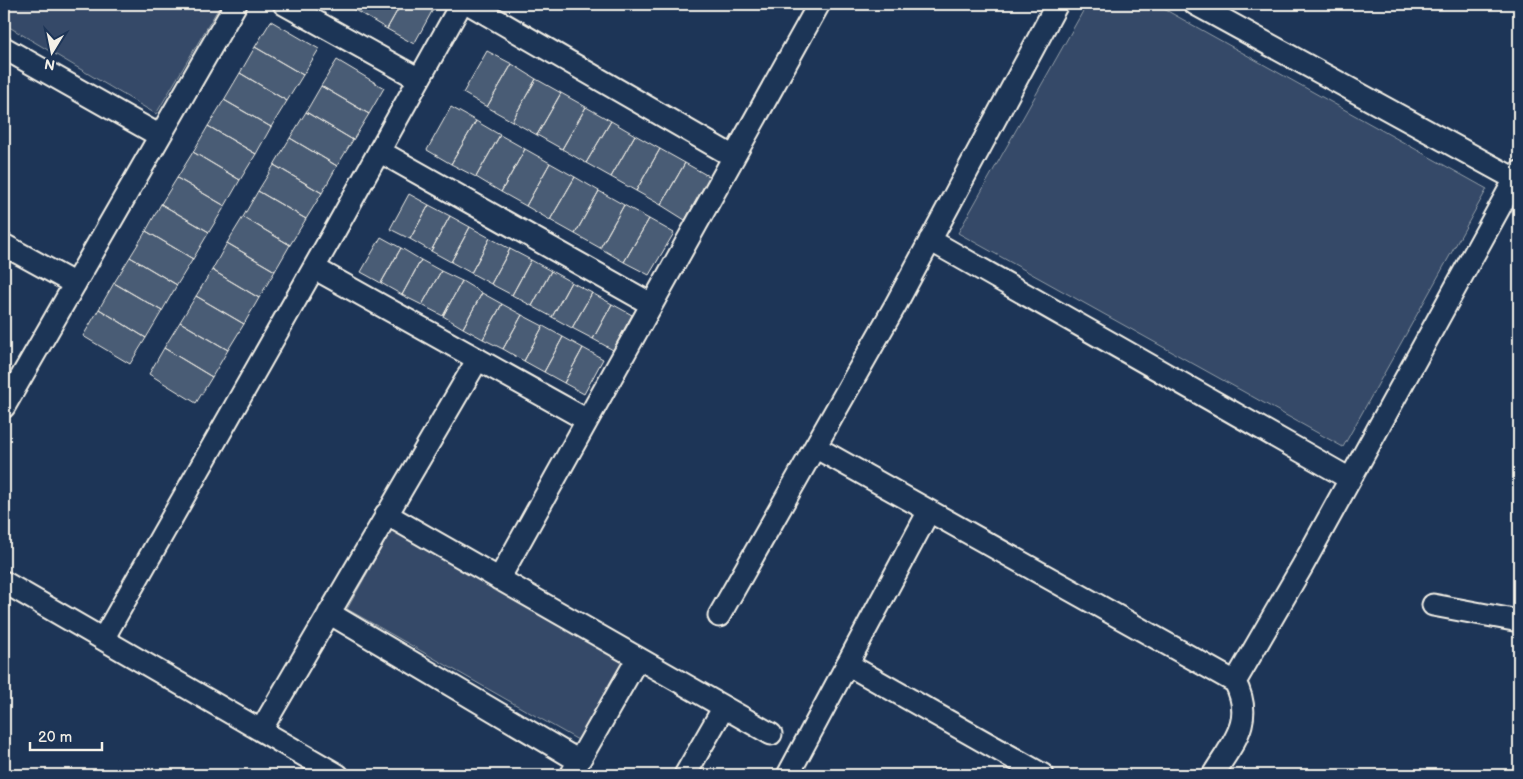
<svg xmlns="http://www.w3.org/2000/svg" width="1523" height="779" viewBox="0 0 1523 779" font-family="'Balsamiq Sans',sans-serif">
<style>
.green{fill:#354a67;stroke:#949ea8}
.building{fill:#485b74;stroke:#f4f1e8}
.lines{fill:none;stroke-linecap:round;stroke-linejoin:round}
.street-casing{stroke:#f4f1e8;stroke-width:25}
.street{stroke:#1d3557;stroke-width:21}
</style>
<rect width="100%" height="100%" fill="#1d3557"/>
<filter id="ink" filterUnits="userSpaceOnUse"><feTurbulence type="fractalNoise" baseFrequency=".02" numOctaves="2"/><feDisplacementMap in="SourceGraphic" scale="10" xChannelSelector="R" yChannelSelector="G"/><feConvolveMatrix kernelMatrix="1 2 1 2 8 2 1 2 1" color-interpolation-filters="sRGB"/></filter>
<g filter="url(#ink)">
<path class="green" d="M4,4H221L156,114L4,24Z
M1087,4H1155L1487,189L1343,447L958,233Z
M392,529L624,660L578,740L347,609Z"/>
<path class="building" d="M343,4H365L360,13Z
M365,4H401L387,29L360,13Z
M401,4H436L414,44L387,29Z
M271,21L319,49L303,75L255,47Z
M255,47L303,75L287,101L240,73Z
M487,51L512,64L487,107L463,93Z
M337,60L384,88L369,114L321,86Z
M512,64L536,79L512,121L487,107Z
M240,73L287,101L271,127L224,100Z
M536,79L561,93L537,135L512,121Z
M321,86L369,114L353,140L306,112Z
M561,93L586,107L562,149L537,135Z
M224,100L271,127L256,154L208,126Z
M451,107L476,121L451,164L427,150Z
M586,107L611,121L586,163L562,149Z
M306,112L353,140L337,166L290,138Z
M476,121L500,135L476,177L451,164Z
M611,121L635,135L611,177L586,163Z
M208,126L256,154L240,180L193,152Z
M500,135L525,149L501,192L476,177Z
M635,135L660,149L636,191L611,177Z
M290,138L337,166L322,193L274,165Z
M525,149L550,163L526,206L501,192Z
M660,149L685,163L661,205L636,191Z
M193,152L240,180L225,206L177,178Z
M550,163L575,177L550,220L526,206Z
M685,163L710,177L685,220L661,205Z
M274,165L322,193L306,219L258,191Z
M575,177L599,191L575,234L550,220Z
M177,178L225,206L209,232L161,204Z
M258,191L306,219L290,245L243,217Z
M599,191L624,205L600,248L575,234Z
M409,194L429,205L410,239L390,229Z
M161,204L209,232L193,259L146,231Z
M429,205L450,216L431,251L410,239Z
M624,205L649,219L624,262L600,248Z
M450,216L470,227L451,262L431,251Z
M243,217L290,245L275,271L227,243Z
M649,219L674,233L649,275L624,262Z
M470,227L490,238L471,273L451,262Z
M146,231L193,259L177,285L130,257Z
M381,237L401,248L381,283L361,272Z
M490,238L510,249L491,284L471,273Z
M227,243L275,271L259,298L212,270Z
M401,248L421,260L402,295L381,283Z
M510,249L531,260L512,295L491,284Z
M130,257L177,285L162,311L114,283Z
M421,260L441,271L422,305L402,295Z
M531,260L551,271L532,306L512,295Z
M212,270L259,298L244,324L196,296Z
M441,271L462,281L443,316L422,305Z
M551,271L571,282L552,317L532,306Z
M462,281L482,293L463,328L443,316Z
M571,282L592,293L572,328L552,317Z
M114,283L162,311L146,338L99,309Z
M482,293L502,304L483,339L463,328Z
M592,293L612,304L593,339L572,328Z
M196,296L244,324L228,350L180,322Z
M502,304L522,315L503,349L483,339Z
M612,304L632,315L613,350L593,339Z
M99,309L146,338L130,364L83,336Z
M522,315L543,326L524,361L503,349Z
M180,322L228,350L212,377L164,348Z
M543,326L563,337L544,372L524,361Z
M563,337L583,348L564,383L544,372Z
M164,348L212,377L196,403L149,374Z
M583,348L603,359L584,394L564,383Z"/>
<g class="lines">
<defs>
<path id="street" d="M284,4L419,79
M469,4L734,157
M1195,4L1515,179
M4,48L160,136
M379,151L651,304
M930,240L1350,479
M4,245L75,284
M314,268L587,420
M4,407L236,4
M815,447L1235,682
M386,514L771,734
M499,579L819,4
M4,582L338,775
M1433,605L1519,621
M329,613L579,761
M719,616L895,306L1057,4
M103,639L333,234L461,4
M847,664L1043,775
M261,730L478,359
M571,775L638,658
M685,775L724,707
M788,775L929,511
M1213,775C1233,742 1255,721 1235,682L1303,565L1519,172"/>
</defs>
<use href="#street" class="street-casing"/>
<use href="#street" class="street"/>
</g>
</g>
<rect width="1523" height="779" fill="none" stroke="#1d3557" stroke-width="20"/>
<rect x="10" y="10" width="1503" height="759" fill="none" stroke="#f4f1e8" stroke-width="2" filter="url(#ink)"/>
<g transform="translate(52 52) rotate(190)" stroke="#1d3557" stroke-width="4" paint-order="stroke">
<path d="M0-4L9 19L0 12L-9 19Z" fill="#f4f1e8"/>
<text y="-8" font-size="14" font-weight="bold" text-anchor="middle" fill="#f4f1e8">N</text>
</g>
<path d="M30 742v8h72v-8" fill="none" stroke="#f4f1e8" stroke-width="2.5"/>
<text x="38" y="742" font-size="15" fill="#f4f1e8" stroke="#1d3557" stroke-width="4" paint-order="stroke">20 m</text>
</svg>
